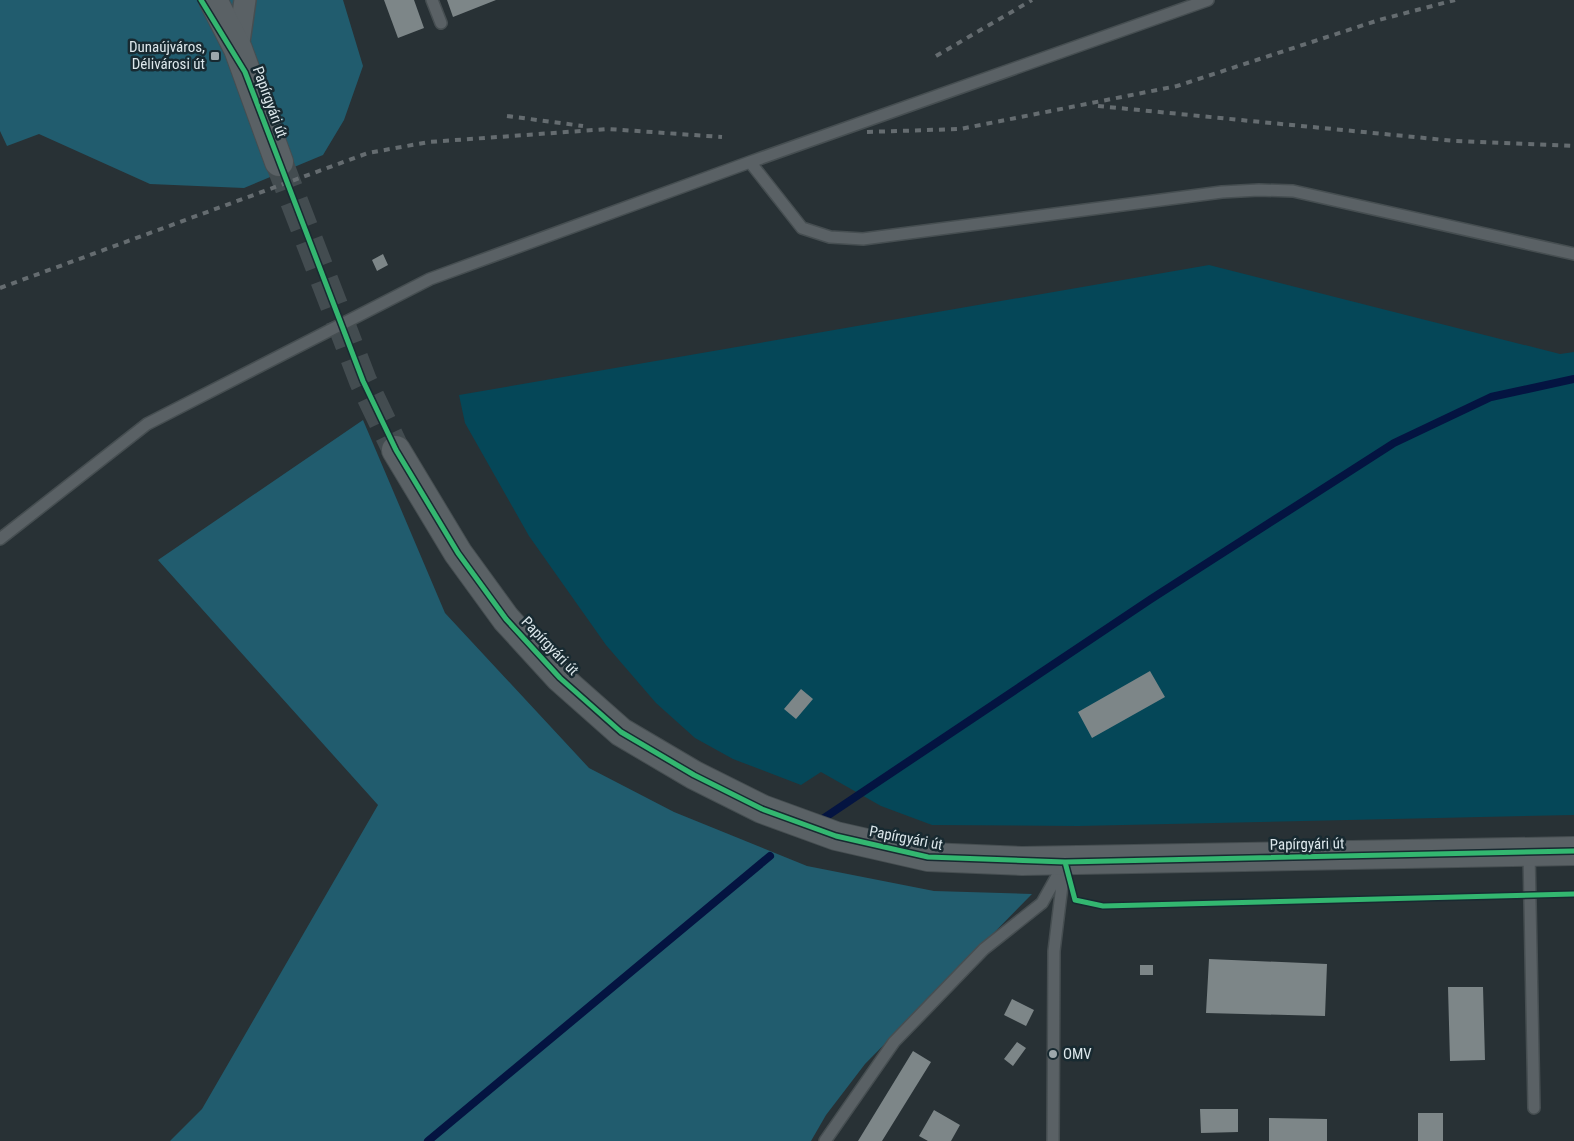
<svg xmlns="http://www.w3.org/2000/svg" width="1574" height="1141" viewBox="0 0 1574 1141" font-family="'Roboto Condensed',sans-serif">
<style>
.green{fill:#054758}
.forest{fill:#215c6e}
.lines{fill:none;stroke-linecap:round;stroke-linejoin:round}
.stream{stroke:#041441;stroke-width:8}
.building{fill:#7d8688}
.tertiary-tunnel{stroke:#434c50;stroke-width:28;stroke-dasharray:28 14;stroke-linecap:butt}
.service-casing{stroke:#464e51;stroke-width:14}
.minor-casing{stroke:#464e51;stroke-width:24}
.tertiary-casing{stroke:#464e51;stroke-width:30}
.service{stroke:#5a6165;stroke-width:11}
.minor{stroke:#5a6165;stroke-width:21}
.tertiary{stroke:#5a6165;stroke-width:28}
.rail{stroke:#656c70;stroke-width:4;stroke-dasharray:6 6;stroke-linecap:butt}
.cycleway-casing{stroke:#182a31;stroke-width:8}
.cycleway{stroke:#33b770;stroke-width:5}
.poi-dot{fill:#9da7ab;stroke:#182a31;stroke-width:2}
.labels{text-anchor:middle;dominant-baseline:central;stroke-width:5;stroke-linejoin:round;paint-order:stroke}
.poi-label{font-size:15px;fill:#dce7eb;stroke:#182a31;text-anchor:end}
.street-label{font-size:15px;fill:#dce7eb;stroke:#182a31}
</style>
<rect width="100%" height="100%" fill="#283135"/>
<path class="green" d="M1209,265L1560,354L1574,352V815L1078,826L932,825L881,806L821,772L801,785L733,759L695,738L656,703L606,645L529,536L465,423L459,395Z"/>
<path class="forest" d="M0,0H343L363,66L344,120L323,155L244,188L150,184L39,134L7,146L0,131Z
M363,420L445,613L589,768L674,812L807,866L934,891L1032,894L865,1064L826,1115L811,1141H170L202,1109L378,805L158,560Z"/>
<g class="lines">
<path class="stream" d="M824,818L1151,599L1394,443L1491,397L1574,379
M428,1141L770,856"/>
</g>
<path class="building" d="M384,0H414L424,28L398,38Z
M447,0H496L453,17Z
M383,254L388,265L377,271L372,260Z
M1150,671L1165,697L1092,738L1078,712Z
M801,689L813,699L796,719L784,709Z
M1209,959L1327,964L1325,1016L1206,1013Z
M1140,965H1153V975H1140Z
M1448,987H1483L1485,1060L1450,1061Z
M1012,999L1034,1010L1026,1026L1004,1015Z
M1017,1042L1026,1048L1013,1066L1004,1059Z
M913,1051L931,1062L882,1141H858Z
M1200,1109H1238V1132L1201,1133Z
M934,1110L960,1125L951,1141H928L919,1136Z
M1418,1113H1443V1141H1418Z
M1269,1118L1327,1119V1141H1269Z"/>
<g class="lines">
<path class="tertiary-tunnel" d="M279,162L363,381L396,450"/>
<defs>
<path id="service" d="M432,0L441,23
M750,162L802,228L830,237L863,239L1222,192L1259,190L1293,191L1574,254
M0,539L147,424L430,279L750,162L1208,0
M1529,852L1534,1108
M825,1141L894,1042L984,949L1042,903L1065,862
M1053,1141L1054,951L1064,869"/>
<path id="minor" d="M238,49L245,0"/>
<path id="tertiary" d="M213,0L238,49L279,162
M396,450L458,553L506,619L560,678L621,732L694,775L762,809L836,836L928,857L1022,861L1574,851"/>
</defs>
<use href="#service" class="service-casing"/>
<use href="#minor" class="minor-casing"/>
<use href="#tertiary" class="tertiary-casing"/>
<use href="#service" class="service"/>
<use href="#minor" class="minor"/>
<use href="#tertiary" class="tertiary"/>
<path class="rail" d="M936,56L1032,0
M1098,106L1455,141L1574,146
M507,116L583,126
M867,132L960,129L1177,86L1379,20L1455,0
M0,288L368,153L429,142L608,129L722,137"/>
<defs>
<path id="cycleway" d="M201,0L245,72L363,381L396,450L458,553L506,619L560,678L621,732L694,775L762,809L836,836L928,857L1065,862L1574,851
M1065,862L1075,900L1103,906L1574,894"/>
</defs>
<use href="#cycleway" class="cycleway-casing"/>
<use href="#cycleway" class="cycleway"/>
</g>
<g class="poi-dot">
<rect x="210" y="51" width="10" height="10" rx="2.5"/>
<circle cx="1053" cy="1054" r="5"/>
</g>
<g class="labels">
<g class="poi-label">
<text x="205" y="47">Dunaújváros,<tspan x="205" dy="17">Délivárosi út</tspan></text>
<text x="1063" y="1054" text-anchor="start">OMV</text>
</g>
<g class="street-label">
<text transform="translate(270 102) rotate(70)">Papírgyári út</text>
<text transform="translate(550 646) rotate(46)">Papírgyári út</text>
<text transform="translate(906 838) rotate(11)">Papírgyári út</text>
<text transform="translate(1307 844) rotate(-1)">Papírgyári út</text>
</g>
</g>
</svg>
